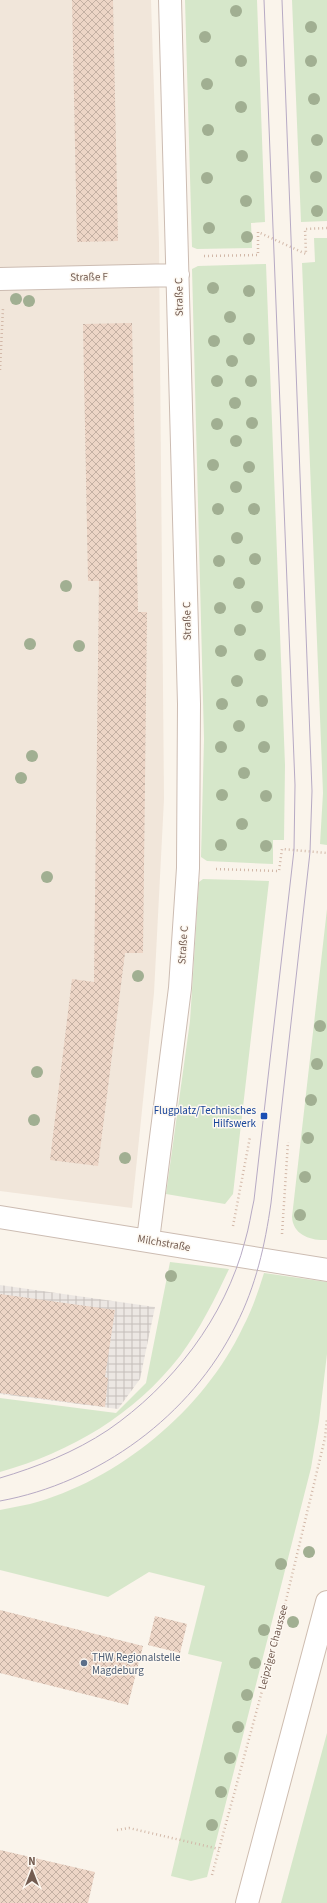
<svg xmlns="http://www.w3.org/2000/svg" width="327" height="1903" viewBox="0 0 327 1903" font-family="'Source Sans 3',sans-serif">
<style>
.residential{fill:#f1e6da}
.industrial{fill:url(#industrial-grid)}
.grass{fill:#d6e7ca}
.building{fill:url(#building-cross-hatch)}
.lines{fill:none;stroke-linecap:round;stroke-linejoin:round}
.street-casing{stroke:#ccbcb2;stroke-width:24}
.secondary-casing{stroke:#cebdb0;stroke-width:24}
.path{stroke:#d2b8a8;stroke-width:2.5;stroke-dasharray:1 3;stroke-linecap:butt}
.street{stroke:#fff;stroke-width:22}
.secondary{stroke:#fff;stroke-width:22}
.tram{stroke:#b7aac4;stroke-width:1}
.tree{fill:#a1af92}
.transit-dot{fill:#1a4fb4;stroke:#fdf8f1;stroke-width:1.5}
.service-dot{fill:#5c6f8a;stroke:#fdf8f1;stroke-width:1.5}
.labels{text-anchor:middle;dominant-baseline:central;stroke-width:3;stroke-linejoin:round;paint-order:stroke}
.street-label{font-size:11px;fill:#735c51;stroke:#fdf8f1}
.transit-label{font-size:11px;fill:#164399;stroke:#fdf8f1;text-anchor:end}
.service-label{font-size:11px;fill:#4e5e75;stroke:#fdf8f1;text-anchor:start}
</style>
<defs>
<pattern id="industrial-grid" width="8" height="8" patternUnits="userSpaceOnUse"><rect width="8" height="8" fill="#ece7e3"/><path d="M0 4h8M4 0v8" fill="none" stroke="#c4beba"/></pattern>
<pattern id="building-cross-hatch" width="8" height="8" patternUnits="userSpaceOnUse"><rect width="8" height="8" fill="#edd5c6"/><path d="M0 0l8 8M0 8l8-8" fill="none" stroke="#c4b0a3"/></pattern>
</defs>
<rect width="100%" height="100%" fill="#faf4eb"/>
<path class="residential" d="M0,0H151L159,243L164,799L154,993L132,1208L0,1191Z"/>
<path class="industrial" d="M0,1285L155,1307L140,1379L118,1409L0,1394Z"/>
<path class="grass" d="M185,0H257L265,222L251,223L252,248L197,249L192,247Z
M292,0H327V221L301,222Z
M314,238H327V845L320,844L323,793L302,263L315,262Z
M266,264L285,765L284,840H273V864L207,861L201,857L204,739L192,269L198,266Z
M203,879L269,881L233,1194L225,1204L166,1194L190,1021L199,882Z
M327,909V1240C311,1241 293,1235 292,1217Z
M170,1262L229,1269C215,1299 200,1329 180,1356C134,1415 71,1452 0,1472V1398L116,1413L146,1383Z
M264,1273L327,1282V1354L319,1421L311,1468L207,1877L191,1881L171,1876L222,1662L188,1654L205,1586L149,1572L108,1597L0,1570V1510C10,1508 20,1506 30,1504C118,1481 204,1410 243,1327C252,1310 258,1292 264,1273Z
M327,1733V1903H281Z"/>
<path class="building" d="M72,0H113L118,241L77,242Z
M132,323L138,612H147L143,953H125L98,1166L50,1160L72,979L94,982L99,581H88L83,324Z
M0,1294L115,1310L105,1377L108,1378L105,1407L0,1393Z
M0,1610L143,1646L128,1705L0,1673Z
M155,1616L187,1624L180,1653L148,1645Z
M0,1850L95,1872L88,1903H0Z"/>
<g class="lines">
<defs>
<path id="street" d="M0,279L178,275
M0,1217L327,1270
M148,1240L180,988L188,868L189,704L170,0"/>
<path id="secondary" d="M247,1903L327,1602"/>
</defs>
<use href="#street" class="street-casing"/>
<use href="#secondary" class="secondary-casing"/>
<path class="path" d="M204,256L258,255V232L306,254L305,229L327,228
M0,370L3,308
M216,869L279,871L282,849L327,853
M233,1226L250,1137
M282,1234L288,1142
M117,1830L129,1828L219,1849
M212,1875L281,1621L325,1438L327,1419"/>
<use href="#street" class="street"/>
<use href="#secondary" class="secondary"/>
<path class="tram" d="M0,1478C37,1467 75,1452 108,1430C172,1386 225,1318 245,1241C249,1228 251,1213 254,1200L294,850L295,785L264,0
M0,1501C99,1483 191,1416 236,1325C256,1286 265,1245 271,1203L310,852L312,791L282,0"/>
</g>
<g class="tree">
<circle cx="236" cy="11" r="6"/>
<circle cx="311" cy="27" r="6"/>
<circle cx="205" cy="37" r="6"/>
<circle cx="241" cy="61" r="6"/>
<circle cx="311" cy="61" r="6"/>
<circle cx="207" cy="84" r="6"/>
<circle cx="314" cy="99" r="6"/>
<circle cx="241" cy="107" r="6"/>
<circle cx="208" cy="130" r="6"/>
<circle cx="317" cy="140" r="6"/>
<circle cx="242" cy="156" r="6"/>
<circle cx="316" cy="177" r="6"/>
<circle cx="207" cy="178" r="6"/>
<circle cx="246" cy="201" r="6"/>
<circle cx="317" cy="211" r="6"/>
<circle cx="209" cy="228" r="6"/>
<circle cx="247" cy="237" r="6"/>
<circle cx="213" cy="288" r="6"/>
<circle cx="249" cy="291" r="6"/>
<circle cx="16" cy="299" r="6"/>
<circle cx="29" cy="301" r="6"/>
<circle cx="230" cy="317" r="6"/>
<circle cx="249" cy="339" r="6"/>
<circle cx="214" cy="341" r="6"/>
<circle cx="232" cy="361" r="6"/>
<circle cx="217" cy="381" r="6"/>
<circle cx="251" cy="381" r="6"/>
<circle cx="235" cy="403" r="6"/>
<circle cx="252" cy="423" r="6"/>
<circle cx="217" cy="424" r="6"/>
<circle cx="236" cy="441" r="6"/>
<circle cx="213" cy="465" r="6"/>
<circle cx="249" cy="467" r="6"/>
<circle cx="236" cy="487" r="6"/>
<circle cx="218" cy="509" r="6"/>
<circle cx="254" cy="509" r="6"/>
<circle cx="237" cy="538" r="6"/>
<circle cx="255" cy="559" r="6"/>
<circle cx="219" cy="561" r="6"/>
<circle cx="239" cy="583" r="6"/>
<circle cx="66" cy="586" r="6"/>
<circle cx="257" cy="607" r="6"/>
<circle cx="220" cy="608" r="6"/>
<circle cx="240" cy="630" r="6"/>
<circle cx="30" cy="644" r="6"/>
<circle cx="79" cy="646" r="6"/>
<circle cx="221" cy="651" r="6"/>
<circle cx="260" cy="655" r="6"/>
<circle cx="237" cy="681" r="6"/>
<circle cx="262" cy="701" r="6"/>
<circle cx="222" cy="704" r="6"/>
<circle cx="239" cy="726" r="6"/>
<circle cx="221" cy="747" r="6"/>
<circle cx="264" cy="747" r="6"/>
<circle cx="32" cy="756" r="6"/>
<circle cx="244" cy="773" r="6"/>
<circle cx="21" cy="778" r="6"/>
<circle cx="222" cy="795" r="6"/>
<circle cx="266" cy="796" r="6"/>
<circle cx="242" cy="824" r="6"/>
<circle cx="221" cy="845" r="6"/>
<circle cx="266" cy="846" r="6"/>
<circle cx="47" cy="877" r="6"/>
<circle cx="138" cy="976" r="6"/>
<circle cx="320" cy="1026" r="6"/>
<circle cx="317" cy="1064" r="6"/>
<circle cx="37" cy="1072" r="6"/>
<circle cx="311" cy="1100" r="6"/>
<circle cx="34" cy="1120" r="6"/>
<circle cx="308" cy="1138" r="6"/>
<circle cx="125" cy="1158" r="6"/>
<circle cx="305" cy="1177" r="6"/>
<circle cx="300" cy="1215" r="6"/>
<circle cx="171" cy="1276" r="6"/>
<circle cx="309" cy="1552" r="6"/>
<circle cx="281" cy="1564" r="6"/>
<circle cx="293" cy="1622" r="6"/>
<circle cx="264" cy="1630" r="6"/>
<circle cx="255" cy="1663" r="6"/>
<circle cx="247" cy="1695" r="6"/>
<circle cx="238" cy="1727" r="6"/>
<circle cx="230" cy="1758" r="6"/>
<circle cx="221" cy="1792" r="6"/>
<circle cx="212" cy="1825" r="6"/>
</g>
<rect class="transit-dot" x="260" y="1112" width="8" height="8" rx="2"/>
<circle class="service-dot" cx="84" cy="1663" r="4"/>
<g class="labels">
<g class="street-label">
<text transform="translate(89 277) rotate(-1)">Straße F</text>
<text transform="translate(179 297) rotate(-91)">Straße C</text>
<text transform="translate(187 621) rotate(-91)">Straße C</text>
<text transform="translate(183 945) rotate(-86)">Straße C</text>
<text transform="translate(164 1243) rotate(10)">Milchstraße</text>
<text transform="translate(273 1647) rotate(-75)">Leipziger Chaussee</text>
</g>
<g class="transit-label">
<text x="256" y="1110">Flugplatz/Technisches<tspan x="256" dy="13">Hilfswerk</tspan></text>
</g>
<g class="service-label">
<text x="92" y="1657">THW Regionalstelle<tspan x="92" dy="13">Magdeburg</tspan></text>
</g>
</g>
<g transform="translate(32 1871)" stroke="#fdf8f1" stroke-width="3" paint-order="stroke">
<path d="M0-3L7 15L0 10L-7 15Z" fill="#735c51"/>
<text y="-6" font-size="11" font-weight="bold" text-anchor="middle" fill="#735c51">N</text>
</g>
</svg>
